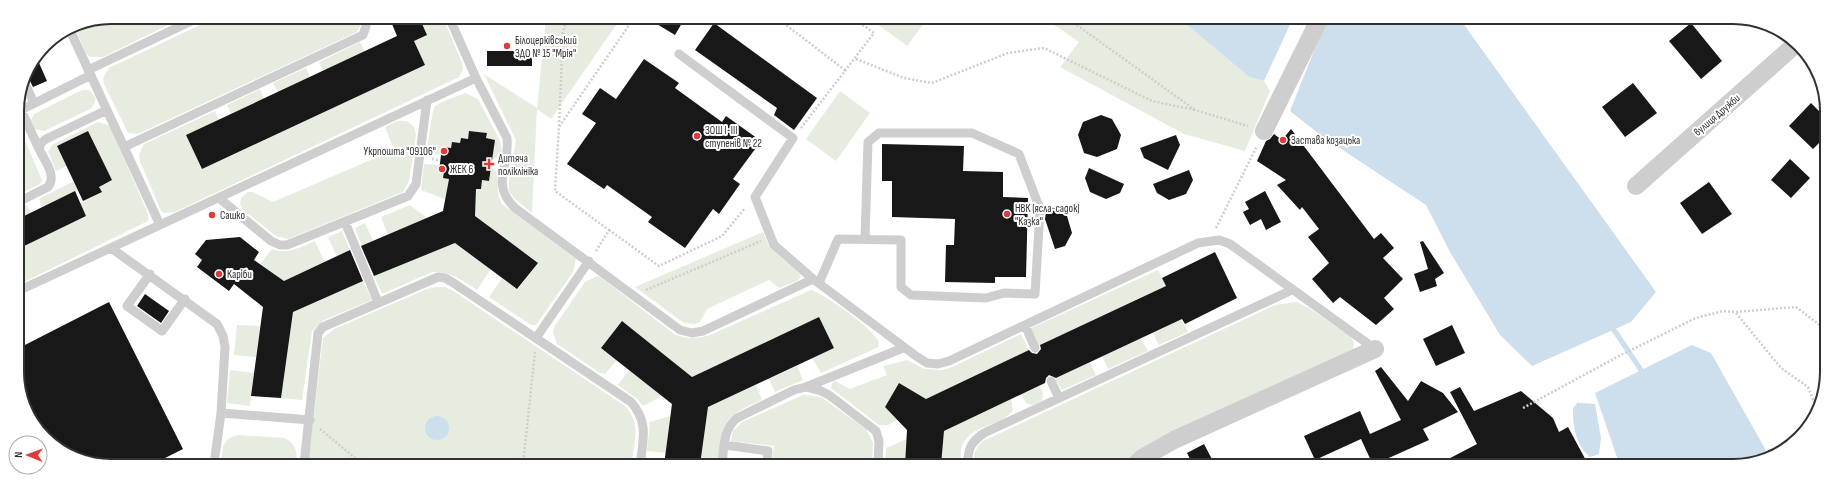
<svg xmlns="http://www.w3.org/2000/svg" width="1844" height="483" viewBox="0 0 1844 483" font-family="'Sofia Sans Condensed',sans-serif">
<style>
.green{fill:#e6ede0}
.water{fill:#cddeec}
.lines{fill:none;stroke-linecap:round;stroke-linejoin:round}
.stream{stroke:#cddeec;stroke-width:5}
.building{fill:#181818}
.path{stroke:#cecece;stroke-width:2.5;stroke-dasharray:2 2;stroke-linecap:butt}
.service{stroke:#cecece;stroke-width:9}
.minor{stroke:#cecece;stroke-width:18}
.poi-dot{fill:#e03b3b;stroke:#fff;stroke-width:1.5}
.labels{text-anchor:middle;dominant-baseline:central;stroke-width:4;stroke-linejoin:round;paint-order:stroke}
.poi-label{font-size:11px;fill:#313131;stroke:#fff;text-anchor:start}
.street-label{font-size:11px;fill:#313131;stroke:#fff}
.rim{fill:none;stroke:#313131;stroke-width:2}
</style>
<rect width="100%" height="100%" fill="#fff"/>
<path class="green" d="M111,17H182V18L103,57H91L86,54L74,25Z
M217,17H359L360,26L357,32L138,134L128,133L104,84L103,78L109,68Z
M419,17H443L462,63L463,69L459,77L175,212L165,213L161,211L140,161L139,154L144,144L215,111L219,120L186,135L202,169L425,65L414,41Z
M546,17L621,18L551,119L537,109L532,213L514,198L509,191V181L516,140L484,74L537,108Z
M869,18H928L907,46Z
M1044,18H1179L1249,77L1264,81L1270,91L1245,151L1184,134L1060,67L1079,42Z
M360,42L365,52L323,71L319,62Z
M306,68L310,77L278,92L273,83Z
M260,89L264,99L231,114L227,105Z
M82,90H89L96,98L92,108L44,131L34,129L31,126V120L34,114Z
M840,91L870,113L836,161L806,139Z
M465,93L478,99L499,139C503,149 503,156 492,160L495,140L486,138L487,133L469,131L468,139L461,138L460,143L452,142L451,148L442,147L441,155L426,153L433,111L435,106L442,102Z
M397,121C408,120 415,124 416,135L409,181L403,192L288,239L276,236L242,209L240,204L241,198L248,192H253L273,202L394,150L385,127Z
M17,122L42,180L40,184L18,195Z
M98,122L108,125L111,128L148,214V221L18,285V249L86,216L80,203L101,192L99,187L112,180L88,131L57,146L67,166L56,171L48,152L52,145Z
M424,164L440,165L439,171L444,172L449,179L445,199L421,190Z
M491,168C501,172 497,183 498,191C498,195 500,200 502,204L576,259L573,272L536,325H531L489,297L502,278L518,289L538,263L475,216L476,189L482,180L489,181Z
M74,181L79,190L42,207L39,199Z
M27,205L31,213L18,219V210Z
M410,205L427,218L388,235L381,217Z
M365,223L373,241L362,246L355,228Z
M342,231L350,250L337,257L328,237Z
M763,232L770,248L799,273L801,277L797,281L779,288L769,280L707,309L700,322L696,324L684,323L635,287Z
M315,241L325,263L284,281L260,264L272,249C287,255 301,247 315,241Z
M455,243L491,269L477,290C462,280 450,271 432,272L382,294L374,276Z
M1158,270L1166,286L1039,346L1031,328Z
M597,276L602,278L674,334C687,339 696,339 710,335L811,290C825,294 874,329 879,342L878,347L872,350L821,373L812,358L834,348L819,317L692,377L622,321L601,348L617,360L605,374L600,373L557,344L553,333L554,327L585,282Z
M363,281L372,300L324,320L312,331L302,400L281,398L293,312Z
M436,287H445L452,290L625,406C642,424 634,443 631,465L308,464L323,338L334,329L427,289Z
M1296,302L1309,308L1351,337L1354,343L1352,353L1129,465H976C971,456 976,448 983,441L1275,305Z
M1181,319L1188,332L1159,345L1153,333Z
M237,325L260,326L256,357L234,355Z
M1021,334L1029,351L926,399L899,383L885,407L898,420L888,425H879L831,388L832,383L835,381L850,389L887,375L883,366L907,360L924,369L942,370L950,368Z
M1141,338L1148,351L1108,369L1102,356Z
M1090,362L1096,375L1062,390L1055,379Z
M797,366L803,380L775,392L769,379Z
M230,370L254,373L250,406L227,403Z
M629,370L662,396L643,406L637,399L618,385Z
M756,385L762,400C720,418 724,421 718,465H700L708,407Z
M1040,386L1043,393L1042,401L1032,405L1026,403L1021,394Z
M803,395L821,397L866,429L873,443L872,465H772L774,446L731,441L733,431L742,422Z
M1011,399L1013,410C1001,428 971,423 962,446C960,451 961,459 960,465H941L944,431Z
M670,416L666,453L647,451L650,422Z
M238,435L285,438C297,445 297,452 296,464H221C222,450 222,438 238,435Z
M907,439L905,465H885L886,448Z"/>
<path class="water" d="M1179,18H1293L1264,81L1249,77Z
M1330,18L1460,19L1656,292L1631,322L1532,366L1500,335L1450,252L1426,205L1323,137L1290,111L1316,46Z
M1692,345L1711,353L1768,454L1739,466H1620L1595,393Z
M1579,401L1578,403L1595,404L1601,438L1599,454L1590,457C1575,444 1573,426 1573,408Z
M425 428a12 12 0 1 1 24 0a12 12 0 1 1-24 0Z"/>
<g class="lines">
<path class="stream" d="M1610,324L1645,376"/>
</g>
<path class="building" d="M389,17H419L427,35L414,41L425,65L202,169L186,135L397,36Z
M647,18H685L675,35Z
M714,23L817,98L794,130L774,115L777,108L695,50Z
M1691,23L1722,61L1701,79L1669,41Z
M487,51H532V66H487Z
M36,56L47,81L33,87L26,73Z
M644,59L679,83L675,88L722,122L726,116L761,141L733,179L740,184L719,214L713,209L685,248L648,222L652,217L607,185L604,189L567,164L596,123L582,114L600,88L616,99Z
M1633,83L1657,113L1625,137L1602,107Z
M1811,103L1825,117V137L1813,149L1789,126Z
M1101,115L1112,119L1121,135L1117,149L1097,157L1084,153L1078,135L1083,122Z
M1291,129L1374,239L1381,233L1394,248L1383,258L1403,279L1384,298L1394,309L1376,325L1340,297L1333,303L1312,279L1329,263L1308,237L1319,229L1302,207L1300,210L1277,185L1286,180L1257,161L1266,141L1270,139L1274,134L1282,140Z
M88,131L112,180L99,187L102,192L83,201L57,146Z
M469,131L487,133L486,138L495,140L489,181L482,180L481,189H476L475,216L538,263L517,289L455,243L374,276L361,246L443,211L449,179L443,178L444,172L439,171L442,147L451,148L452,142L460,143L461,138L468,139Z
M1176,135L1180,145L1168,170L1144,158L1140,148Z
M882,144L964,146L963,171L1003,172V197L1028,198L1026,277H995V283L945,282L946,245H954L955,219L892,217V181H882Z
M1790,159L1810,178L1791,198L1771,180Z
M1089,168L1124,184L1120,193L1106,199L1090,192L1085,178Z
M1189,170L1193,180L1186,194L1169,200L1157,193L1153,184Z
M1709,182L1732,214L1702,234L1680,203Z
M75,191L86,216L18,249V219Z
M1265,191L1281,222L1266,230L1261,219L1250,225L1243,212L1249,209L1245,202Z
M1053,209L1067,216L1072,233L1065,246L1055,249L1045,219L1046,212Z
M240,237L259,252L254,260L284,281L350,250L363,281L293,312L281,398L251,396L263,307L234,284L229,291L197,267L202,260L195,254L206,240Z
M1423,241L1444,273L1435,279L1437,286L1420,292L1414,274L1428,269L1420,242Z
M1215,252L1237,298L1185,324L1182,319L1056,378L1049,375L1046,378L1045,383L944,431L941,465H905L907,430L885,407L899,383L926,399L1029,350L1032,353L1037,354L1041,349L1040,345L1166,286L1162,278Z
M145,294L169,311L161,323L137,306Z
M109,302L183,449L153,464H92L45,439L19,391V348Z
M819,317L834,348L708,407L700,465H664L672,404L601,348L622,321L692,377Z
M1452,325L1465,353L1436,366L1423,339Z
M1381,367L1408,401L1421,381L1443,393L1458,412L1423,429L1429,440L1373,465L1361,439L1315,460L1304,436L1360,411L1370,434L1401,420L1375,371Z
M1460,387L1474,411L1521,391L1553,418L1559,432L1568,427L1589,466H1435L1477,444L1450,392Z
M1204,444L1215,465H1193L1187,453Z"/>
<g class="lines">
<path class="path" d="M777,18L846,71
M1067,18L1195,110L1248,126
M856,59L904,78L932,83L1008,53L1044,48L1152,101L1195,110
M559,126L563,32L567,18
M801,128L874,33L853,18
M432,159L438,160
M1216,228L1257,146
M609,230L659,266L722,236L745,208
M596,251L609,230L555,191L559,127L634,18
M646,290L761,241
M1736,313L1781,368L1808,387L1816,407
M1523,408L1619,356L1696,318L1723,311L1735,312L1796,307L1825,329
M320,429L362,464
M523,465L535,352"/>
<path class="service" d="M449,17L476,78L507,138C510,167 490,184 515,208L680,330L692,333L703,331L813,279
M69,28L160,225
M679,54L793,138L755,197L774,245L813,279L916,356L927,363L938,364L949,361L1198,243L1219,240L1230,244L1375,349
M88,70L200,17
M24,81L34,103
M124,147L363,35L366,26V17
M39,149L21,110L91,75
M219,198L271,241L280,245H287L408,196L416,184L427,100
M18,202L48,187C57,176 45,161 39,149L41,143L46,139L107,110
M345,222L378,302
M111,248L217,324L223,336L225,347L221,413L214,464
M150,274L127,306L162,331L185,299
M819,283L838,239L901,240V287L911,295L986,298L1004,293L1035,294L1040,209L1019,154L972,133H879L868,142L865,239
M18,291L476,78
M1025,325L1035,348
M536,338L589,261
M1051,381L1059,398
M806,387L903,348
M221,413L310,420
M725,445L768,451L767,465
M304,464L318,333L323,327L438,277L445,278L452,282L631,402C649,422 643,440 640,465
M722,465C724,448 723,429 737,418L794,390L806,387L819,390L829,395L876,431L879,441L878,465
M967,465C969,448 969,444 984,433L1292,290"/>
<path class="minor" d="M1264,131L1320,18
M1636,186L1797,43
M1135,465L1142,458L1174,440L1375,349"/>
</g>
<g class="poi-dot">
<circle cx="507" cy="46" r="4"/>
<circle cx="697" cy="136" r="4"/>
<circle cx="1283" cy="140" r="4"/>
<circle cx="444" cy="151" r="4"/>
<path d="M487 158h4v4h4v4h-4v4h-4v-4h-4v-4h4z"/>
<circle cx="442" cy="169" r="4"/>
<circle cx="1007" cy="214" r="4"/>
<circle cx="212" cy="215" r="4"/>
<circle cx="219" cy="274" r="4"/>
</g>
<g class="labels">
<g class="poi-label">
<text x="515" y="40">Білоцерківський<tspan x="515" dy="13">ЗДО № 15 "Мрія"</tspan></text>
<text x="705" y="130">ЗОШ І-ІІІ<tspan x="705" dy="13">ступенів № 22</tspan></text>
<text x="1291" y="140">Застава козацька</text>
<text x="436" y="151" text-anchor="end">Укрпошта "09106"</text>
<text x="498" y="158">Дитяча<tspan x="498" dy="13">поліклініка</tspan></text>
<text x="450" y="169">ЖЕК 6</text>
<text x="1015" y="208">НВК (ясла-садок)<tspan x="1015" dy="13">"Казка"</tspan></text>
<text x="220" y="215">Сашко</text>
<text x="227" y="274">Каріби</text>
</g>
<g class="street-label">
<text transform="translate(1717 115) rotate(-41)">вулиця Дружби</text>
</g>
</g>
<path d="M0 0H1844V483H0ZM111 24H1733A87 87 0 0 1 1820 111V372A87 87 0 0 1 1733 459H111A87 87 0 0 1 24 372V111A87 87 0 0 1 111 24Z" fill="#fff" fill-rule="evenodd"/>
<path class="rim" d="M111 24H1733A87 87 0 0 1 1820 111V372A87 87 0 0 1 1733 459H111A87 87 0 0 1 24 372V111A87 87 0 0 1 111 24Z"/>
<g transform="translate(28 455) rotate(271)"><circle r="19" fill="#ffffff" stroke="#adadad"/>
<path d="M0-3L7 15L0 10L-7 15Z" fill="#e03b3b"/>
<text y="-6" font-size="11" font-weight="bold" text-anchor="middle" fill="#313131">N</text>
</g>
</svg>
